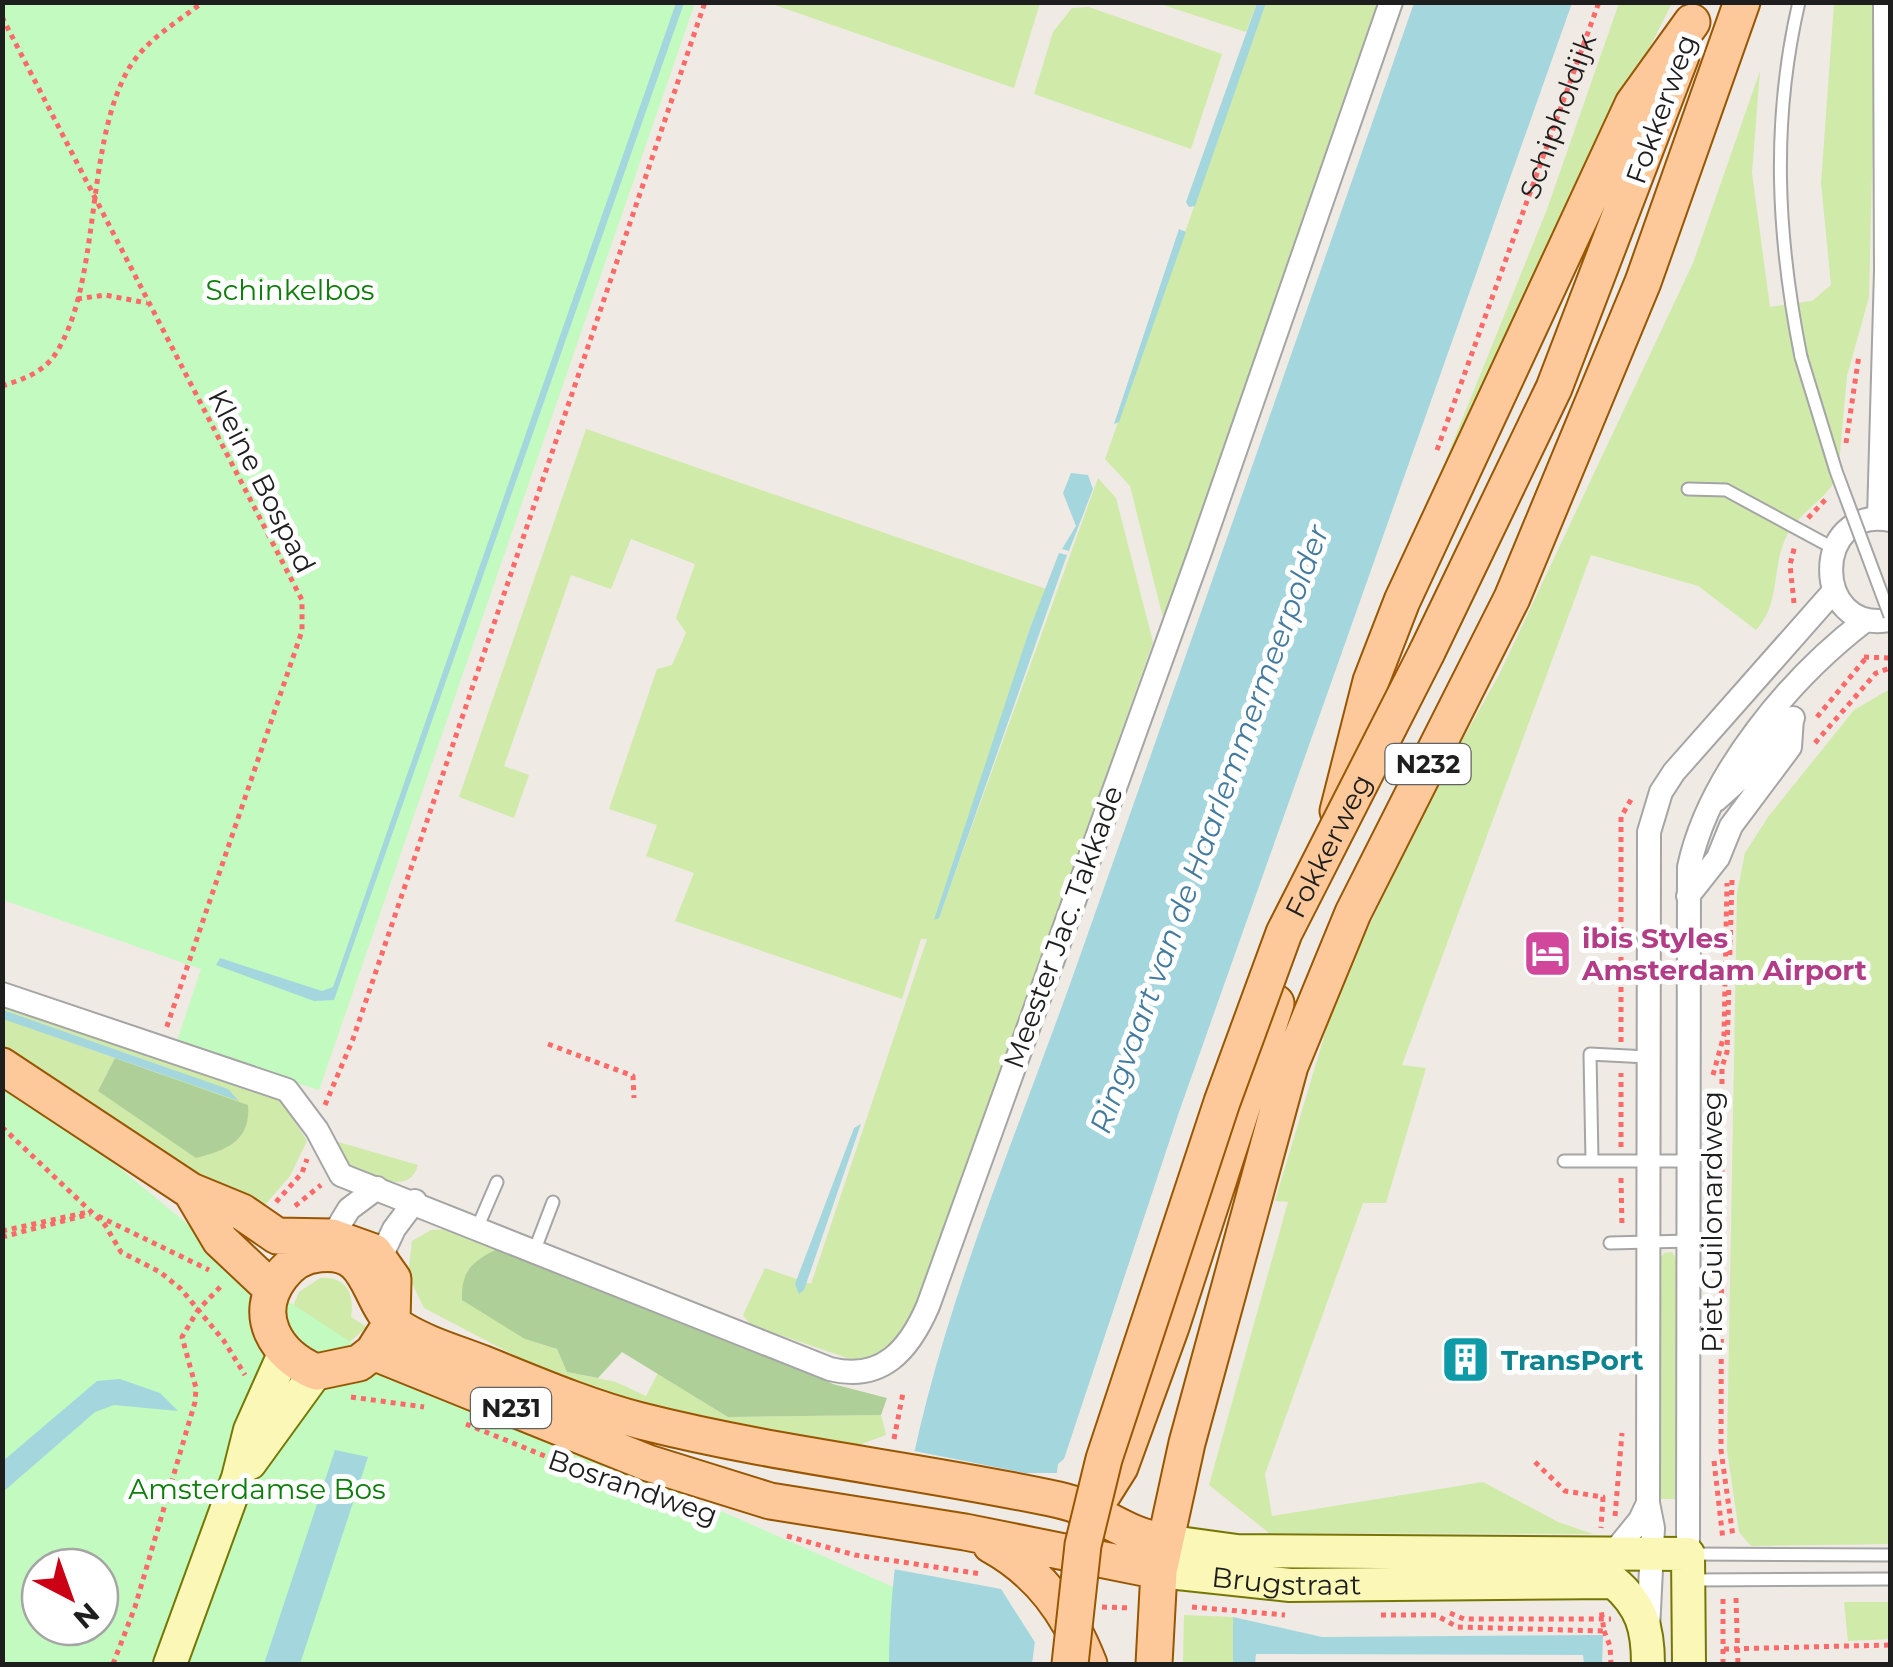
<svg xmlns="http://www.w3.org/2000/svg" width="1893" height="1667" viewBox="0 0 1893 1667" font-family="Montserrat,sans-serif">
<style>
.grass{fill:#d0eaa9}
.forest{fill:#aecf98}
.park{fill:#c2fac0;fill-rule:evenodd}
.water{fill:#a4d6de}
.pier{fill:#efeae4}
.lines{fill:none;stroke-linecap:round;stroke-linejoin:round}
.lane-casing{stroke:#a5a5a5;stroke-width:15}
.street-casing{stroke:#a5a5a5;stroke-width:26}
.secondary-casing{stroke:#767703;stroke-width:36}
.primary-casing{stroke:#985600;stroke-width:39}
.path{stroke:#fc6969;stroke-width:5;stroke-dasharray:5 5;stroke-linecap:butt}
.lane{stroke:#fff;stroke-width:11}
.street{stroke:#fff;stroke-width:22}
.secondary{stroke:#faf7b7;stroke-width:32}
.primary{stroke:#fdc99b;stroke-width:35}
.lane-bridge-casing{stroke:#a5a5a5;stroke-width:15;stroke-linecap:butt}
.primary-bridge-casing{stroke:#985600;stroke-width:39;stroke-linecap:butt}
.lane-bridge{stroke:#fff;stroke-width:11}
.primary-bridge{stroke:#fdc99b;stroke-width:35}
.labels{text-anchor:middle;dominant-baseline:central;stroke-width:10;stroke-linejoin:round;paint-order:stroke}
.shield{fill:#fff;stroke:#626262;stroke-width:2.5}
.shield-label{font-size:25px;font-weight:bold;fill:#1e1e1e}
.street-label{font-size:28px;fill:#1e1e1e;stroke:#fff}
.park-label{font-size:28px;fill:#0c7e0a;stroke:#fff}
.hotel-label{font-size:28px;font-weight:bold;fill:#b23c85;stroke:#fff;text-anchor:start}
.culture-label{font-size:28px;font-weight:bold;fill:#0d838f;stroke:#fff;text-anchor:start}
.water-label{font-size:30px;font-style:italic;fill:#437b9f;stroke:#fff}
</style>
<rect width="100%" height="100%" fill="#efeae4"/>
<path class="grass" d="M769,3L770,2L1040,3L1014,88Z
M1157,3H1257L1246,32Z
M1266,3H1383L1163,618L1130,486L1105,459Z
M1619,3H1672L1565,215L1410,548L1546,212Z
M1834,3H1876L1869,297L1847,376L1838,475C1827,500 1800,511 1787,535C1771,567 1781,604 1756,630L1698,586L1591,555L1402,1065L1426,1068L1386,1203H1363L1265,1474L1272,1516L1483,1482L1558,1522L1593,1534L1269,1533L1209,1485L1288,1202L1275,1201L1329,1020L1354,958L1430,797L1499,675L1693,263L1760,71L1752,173L1770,307L1812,301L1831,285L1821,183Z
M1089,7L1222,54L1191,149L1034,94L1053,32L1072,8Z
M586,429L1046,589L1030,628L938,920L1098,478L1116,498L1153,642L914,1317L884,1352L862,1363L751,1325L743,1315L765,1268L811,1284L927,939H921L902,999L675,921L694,873L646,856L657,825L609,809L657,669L672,665L686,633L676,618L695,564L631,539L611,589L571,575L504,766L529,775L514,818L459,797Z
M1890,689V1544L1751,1546L1739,1532L1727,1450L1737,893L1745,853L1768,817L1854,710Z
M3,1000L263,1091L283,1103L307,1141L290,1176L258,1213L3,1047V1018L115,1058L98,1091L177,1071L3,1010Z
M335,1141L418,1165C409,1197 373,1175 351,1168Z
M453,1229L501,1247L525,1339L557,1349L567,1372L616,1382L646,1396L658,1373L728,1417L881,1415L886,1435L856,1446L710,1421L621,1398L533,1365L424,1308L408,1275L412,1241L431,1230Z
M1672,1252L1677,1260V1499H1660L1659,1260L1664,1253Z
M320,1278C346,1276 355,1294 351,1317L367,1327L346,1345L293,1306L299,1292Z
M1844,1602H1890V1639L1848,1641Z
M1184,1615L1233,1617V1664H1183Z"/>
<path class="forest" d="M115,1058L248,1105C251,1141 227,1150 196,1158L98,1091Z
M501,1247L630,1291L833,1384L887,1398L881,1415L728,1417L622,1352L598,1378L567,1372L557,1349L525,1339L462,1300C461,1268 475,1260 501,1247Z"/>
<path class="park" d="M3,3H695L319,1090L176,1044L201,969L3,900Z
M2,1071L254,1279L380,1361L991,1630L992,1664H3ZM40,1567H100V1627H40Z"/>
<path class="water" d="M676,3H684L334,1000L314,1001L216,965L220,958L322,991L333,987Z
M1257,3H1266L1195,206L1189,207L1186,202Z
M1414,3H1572L1179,1112L1064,1459L1058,1464L1032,1664H889C891,1416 999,1187 1080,956C1192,639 1303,321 1414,3Z
M1179,229L1186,232L1119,422L1114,424Z
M1071,473L1088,475L1093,489L1069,551L1062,549L1076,526L1063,493Z
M1059,553L1067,555L939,918L934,920L1030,628Z
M3,1010L228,1089L239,1101L3,1019Z
M861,1124L804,1290L799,1294L795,1284L854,1128Z
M120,1379L160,1393L178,1411L114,1405L95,1412L3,1492V1461L97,1381Z
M335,1450L368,1457L300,1664H264Z
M1233,1617L1322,1637L1603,1635L1602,1664H1584L1583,1655L1256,1654L1255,1664H1233Z"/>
<path class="pier" d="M909,1450L1025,1473H1061L1036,1644L1001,1589L888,1568Z"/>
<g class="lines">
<defs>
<path id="lane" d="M1799,2C1771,122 1777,237 1801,357
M1688,489L1726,490L1833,548
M1564,1161H1688
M1592,1161L1590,1054L1647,1057
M478,1226L497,1182
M1610,1243L1689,1241
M535,1249L553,1202
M1690,1554L1890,1555
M1693,1580L1890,1579"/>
<path id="street" d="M1879,518L1886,271L1885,2
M1890,520C1812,505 1811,634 1890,620
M1716,800L1754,766L1793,718
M1688,896L1718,858L1731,826L1790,747L1792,718
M2,994L287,1090L317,1130L341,1175L830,1369C882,1382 909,1350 928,1306L1200,552L1391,2
M332,1237L349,1209L377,1188
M380,1259L394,1229L415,1201
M1614,1552L1640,1520L1648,1503
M1688,1554L1689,867C1709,774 1791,677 1866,620
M1648,1630L1653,1528L1648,1503L1649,832L1661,792L1674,772L1833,592"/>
<g id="secondary">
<path d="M250,1463L316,1372"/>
<path d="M1164,1541L1237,1551L1688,1554L1689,1664"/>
<path id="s2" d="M1159,1571L1290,1585L1614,1582C1642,1606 1648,1629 1648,1664"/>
<path d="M170,1664L238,1478L250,1430L284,1354"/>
</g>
<path id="primary" d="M1427,652L1554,388L1681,56
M1338,811L1371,681L1402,601L1633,104L1692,22
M2,1066L191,1191L242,1212L277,1236L332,1237L374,1252L393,1279L392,1322L373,1352L359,1363L316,1372C276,1355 251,1315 281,1276C290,1264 304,1255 319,1254C375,1247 365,1305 401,1329C427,1345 456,1353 484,1364C536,1385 587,1407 641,1421C779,1456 921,1470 1059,1500C1097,1508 1125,1537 1164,1541
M191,1191L220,1240L272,1289
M373,1352L648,1463L770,1501L965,1532L1159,1571
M1090,1503L1103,1494L1120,1467L1171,1327L1276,1003
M991,1545C1040,1572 1069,1613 1089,1664
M1154,1664L1159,1571L1187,1443L1290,1066L1353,913L1512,598L1643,282L1742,2"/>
</defs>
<use href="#lane" class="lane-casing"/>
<use href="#street" class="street-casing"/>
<use href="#secondary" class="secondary-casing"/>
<use href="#primary" class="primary-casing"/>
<g class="path">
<path d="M2,17L302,600V631L166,1029"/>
<path d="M77,299L105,295L147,303"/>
<path d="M2,386C21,380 42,373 54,356C102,286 84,146 129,68C147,39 176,23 203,2"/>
<path d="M1846,443L1859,355"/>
<path id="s1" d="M1437,450L1599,2"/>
<path d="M1808,518L1828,497"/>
<path d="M1794,603L1790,565L1795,545"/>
<path d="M1864,657L1890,658"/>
<path d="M1817,717L1866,658"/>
<path d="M1815,743L1876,673L1890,668"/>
<path d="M1732,880L1727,1052L1722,1067L1721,1450L1733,1537"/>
<path d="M1621,1042V817L1633,796"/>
<path d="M548,1044L633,1076L634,1098"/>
<path d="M1713,1075L1724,1035L1727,883"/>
<path d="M325,1105L353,1039L705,2"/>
<path d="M2,1127L105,1225L121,1252L160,1272L181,1289L224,1341L245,1375"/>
<path d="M1621,1147V1073"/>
<path d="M1621,1178L1622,1227"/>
<path d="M276,1202L302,1173L307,1159"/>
<path d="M295,1206L321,1185"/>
<path d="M98,1216L209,1270"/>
<path d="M2,1231L88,1212"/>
<path d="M2,1237L90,1214"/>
<path d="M351,1397L424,1407"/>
<path d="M466,1424L609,1482"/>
<path d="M894,1439L903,1393"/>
<path d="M1714,1461L1723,1540"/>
<path d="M1535,1462L1565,1491L1603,1497L1601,1528"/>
<path d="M1615,1516L1622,1433"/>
<path d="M787,1536L855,1555L982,1574"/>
<path d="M1736,1598L1738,1664"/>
<path d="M1102,1607L1131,1608"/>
<path d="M1192,1607L1285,1615"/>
<path d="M1450,1613L1464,1619H1611"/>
<path d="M1381,1615H1436L1457,1627L1604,1631L1601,1609"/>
<path d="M1604,1631L1610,1646L1611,1664"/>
<path d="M1724,1649L1890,1645"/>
<path d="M113,1664L135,1607L195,1402L196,1388L182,1337L198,1310L223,1284"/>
<path d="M1723,1664V1596"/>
</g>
<use href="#lane" class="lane"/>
<use href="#street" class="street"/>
<use href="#secondary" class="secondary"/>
<use href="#primary" class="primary"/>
<defs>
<path id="lane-bridge" d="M1801,357L1836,471L1890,616"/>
<g id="primary-bridge">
<path id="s3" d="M1070,1664L1083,1545L1104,1459L1222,1102L1284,933L1427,652"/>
</g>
</defs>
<use href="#lane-bridge" class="lane-bridge-casing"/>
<use href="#primary-bridge" class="primary-bridge-casing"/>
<use href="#lane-bridge" class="lane-bridge"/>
<use href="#primary-bridge" class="primary-bridge"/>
</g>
<defs>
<symbol id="hotel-square" viewBox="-11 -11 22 22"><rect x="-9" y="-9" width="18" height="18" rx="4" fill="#d1479c" stroke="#fff"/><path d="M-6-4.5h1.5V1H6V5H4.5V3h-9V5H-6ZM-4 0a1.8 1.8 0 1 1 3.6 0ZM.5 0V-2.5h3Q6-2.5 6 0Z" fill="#fff"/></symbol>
<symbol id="building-square" viewBox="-11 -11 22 22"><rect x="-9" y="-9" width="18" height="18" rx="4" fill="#0f9aa8" stroke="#fff"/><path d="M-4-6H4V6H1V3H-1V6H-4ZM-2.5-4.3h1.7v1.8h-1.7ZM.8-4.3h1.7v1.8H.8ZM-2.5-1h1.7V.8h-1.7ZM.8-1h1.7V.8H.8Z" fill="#fff"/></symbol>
</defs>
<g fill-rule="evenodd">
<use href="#hotel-square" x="1520" y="926" width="55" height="55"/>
<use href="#building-square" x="1438" y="1332" width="55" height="55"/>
</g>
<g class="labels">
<g class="shield">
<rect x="1385.5" y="744" width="85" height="40" rx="8"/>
<rect x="471" y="1388" width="80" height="40" rx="8"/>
</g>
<g class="shield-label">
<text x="1428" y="764">N232</text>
<text x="511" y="1408">N231</text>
</g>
<g class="street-label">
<text transform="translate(1661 109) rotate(-70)">Fokkerweg</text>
<text stroke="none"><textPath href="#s1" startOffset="355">Schipholdijk</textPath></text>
<text transform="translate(262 481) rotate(63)">Kleine Bospad</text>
<text stroke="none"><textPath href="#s3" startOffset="862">Fokkerweg</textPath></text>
<text transform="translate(1063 927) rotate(-70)">Meester Jac. Takkade</text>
<text transform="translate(1712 1222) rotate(-90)">Piet Guilonardweg</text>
<text transform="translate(633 1487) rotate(19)">Bosrandweg</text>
<text stroke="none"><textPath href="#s2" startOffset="128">Brugstraat</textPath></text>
</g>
<g class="park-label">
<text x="290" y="290">Schinkelbos</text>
<text x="257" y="1489">Amsterdamse Bos</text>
</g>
<g class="hotel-label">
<text x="1582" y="938">ibis Styles<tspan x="1582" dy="32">Amsterdam Airport</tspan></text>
</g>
<g class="culture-label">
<text x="1501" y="1360">TransPort</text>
</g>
<g class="water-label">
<text transform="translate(1209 829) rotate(-70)">Ringvaart van de Haarlemmermeerpolder</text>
</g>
</g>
<rect width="1893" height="1667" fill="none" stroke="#1e1e1e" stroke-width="10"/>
<g transform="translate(70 1597) rotate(139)"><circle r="48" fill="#ffffff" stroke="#a5a5a5" stroke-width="2.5"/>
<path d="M0-8L18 38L0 25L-18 38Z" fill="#cc0015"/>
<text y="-15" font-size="28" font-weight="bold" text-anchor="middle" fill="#1e1e1e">N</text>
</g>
</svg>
